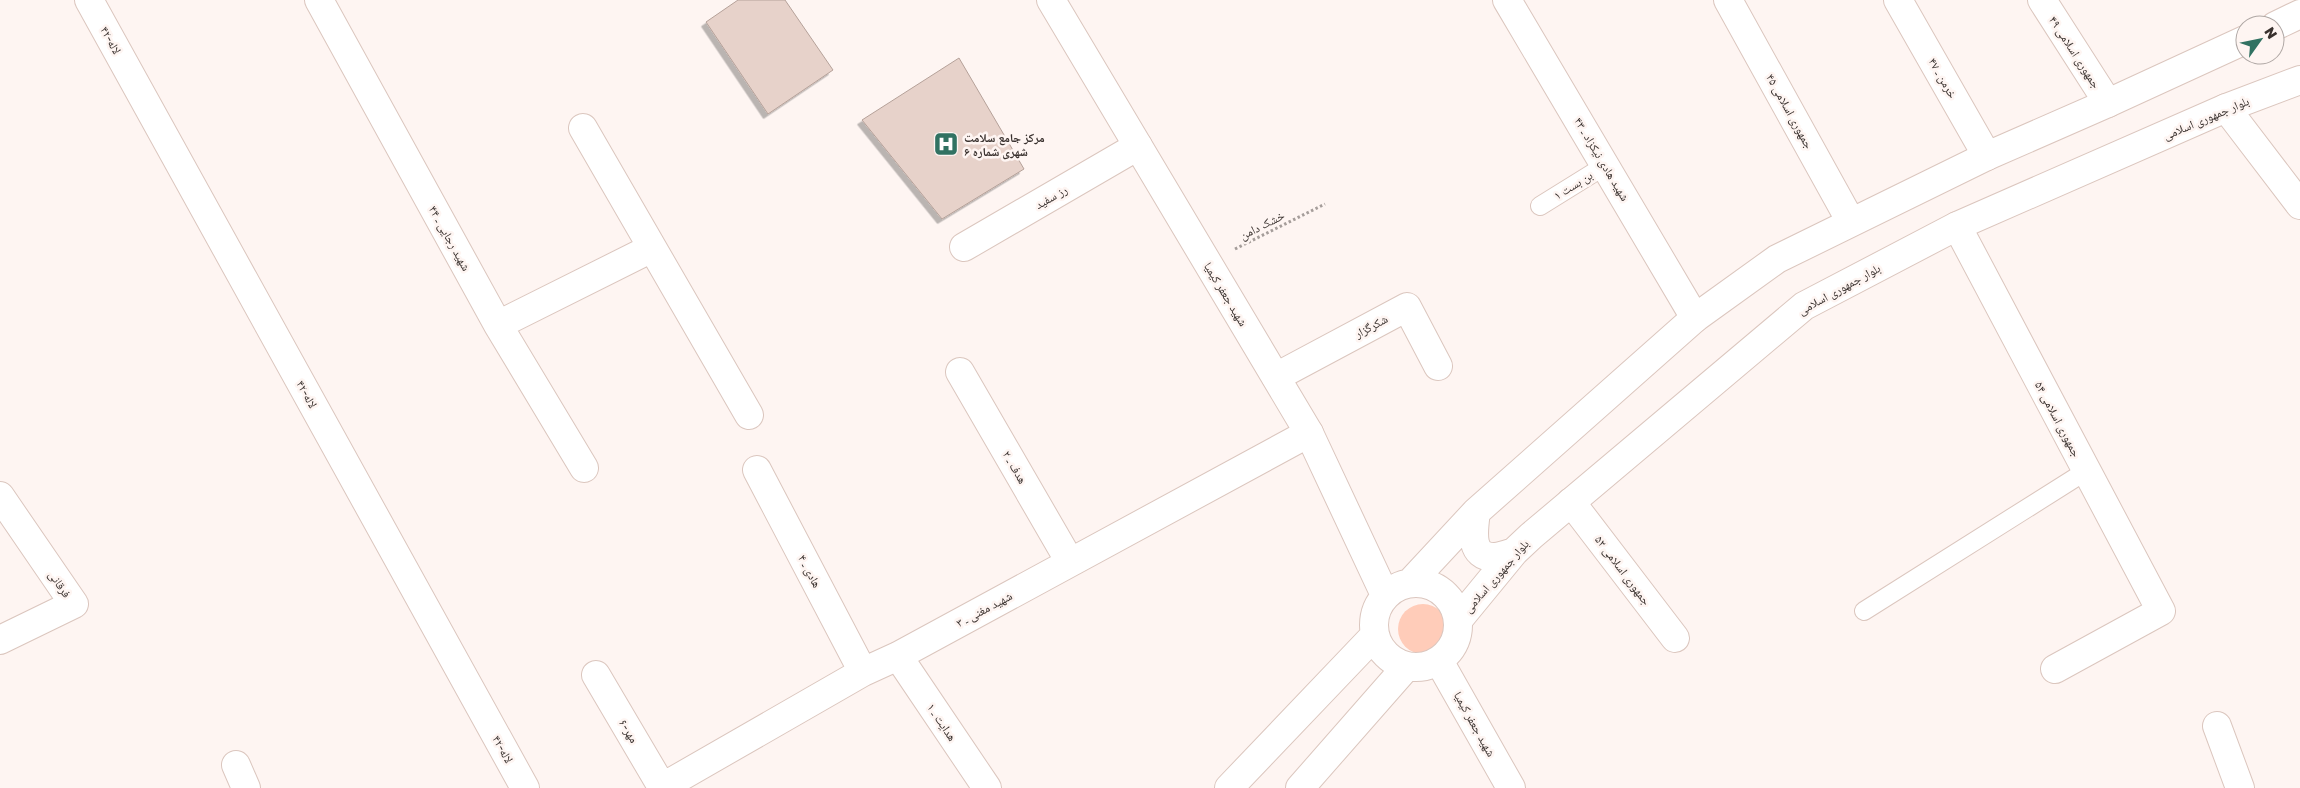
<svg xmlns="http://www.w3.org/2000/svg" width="2300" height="788" viewBox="0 0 2300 788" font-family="'Golos Text','Noto Naskh Arabic',sans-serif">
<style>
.green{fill:#ffccb9}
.building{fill:#e7d2ca;stroke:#b5a199;filter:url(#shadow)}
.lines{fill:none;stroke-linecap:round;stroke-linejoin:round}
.lane-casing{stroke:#dbc6be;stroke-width:20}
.street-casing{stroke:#dbc6be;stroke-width:30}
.secondary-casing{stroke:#dbc6be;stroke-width:30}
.path{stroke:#a59d9a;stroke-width:3;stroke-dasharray:2.5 2.5;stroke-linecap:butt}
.lane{stroke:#fff;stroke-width:18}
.street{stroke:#fff;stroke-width:28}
.secondary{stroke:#fff;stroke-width:28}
.labels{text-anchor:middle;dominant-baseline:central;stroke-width:5;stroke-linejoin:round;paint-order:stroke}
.street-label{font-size:12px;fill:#39312e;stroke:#fef5f2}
.poi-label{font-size:12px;font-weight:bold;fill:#39312e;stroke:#fef5f2;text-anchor:start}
</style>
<defs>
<filter id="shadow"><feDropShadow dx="-4.5" dy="4.5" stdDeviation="0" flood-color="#0004"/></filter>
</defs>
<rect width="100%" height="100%" fill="#fef5f2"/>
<path class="green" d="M1398 629a25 25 0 1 1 50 0a25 25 0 1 1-50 0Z"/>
<path class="building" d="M738,0H785L833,70L768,114L706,22Z
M959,58L1024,169L942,219L862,120Z"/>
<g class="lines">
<defs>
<path id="lane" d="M1540,206L1606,165
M1864,611L2086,471"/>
<path id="street" d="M89,0L525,788
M319,0L498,325L652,248
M1507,0L1695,318
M1728,0L1851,222
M1898,0L1987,156
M2042,0L2108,103
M2226,108L2300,205
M583,128L749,415
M1957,226L2161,611L2055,669
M964,247L1138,146
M498,325L584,468
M960,372L1070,562
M1276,377L1407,307L1438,366
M757,470L863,672
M0,496L74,604L0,640
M1571,502L1675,638
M898,656L987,788
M596,675L662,787
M2217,726L2240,788
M236,765L246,788
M661,788L863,672L898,656L1309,433"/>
<path id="secondary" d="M1051,0L1309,433L1385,595
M2275,26L2300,14
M1476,512C1474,528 1468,557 1494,557C1500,557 1508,554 1514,552
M1374 625a42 42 0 1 1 84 0a42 42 0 1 1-84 0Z
M1410,583L1476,512L1695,318L1777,259L1987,156L2108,103L2245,40
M1459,619L1514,552L1531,536L1804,306L1957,226L2226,108L2300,80
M1439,661L1511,788
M1229,788L1375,635
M1300,788L1407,666"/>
</defs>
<use href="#lane" class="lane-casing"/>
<use href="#street" class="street-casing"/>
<use href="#secondary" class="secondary-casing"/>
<path class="path" d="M1235,249L1325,204"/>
<use href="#lane" class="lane"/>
<use href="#street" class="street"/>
<use href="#secondary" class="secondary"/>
</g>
<defs>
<symbol id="hospital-square" viewBox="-11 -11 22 22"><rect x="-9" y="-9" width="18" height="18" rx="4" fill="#317262" stroke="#fef5f2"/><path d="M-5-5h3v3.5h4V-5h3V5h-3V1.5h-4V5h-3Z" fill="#fff"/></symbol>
</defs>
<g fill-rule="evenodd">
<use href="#hospital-square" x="932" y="130" width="28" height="28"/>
</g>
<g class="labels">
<g class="street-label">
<text transform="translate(111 40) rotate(61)">لاله-۴۲</text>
<text transform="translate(2075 52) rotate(57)">جمهوری اسلامی ۴۹</text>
<text transform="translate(1943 78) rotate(60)">خرمن ـ ۴۷</text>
<text transform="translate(1790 111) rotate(61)">جمهوری اسلامی ۴۵</text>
<text transform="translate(2206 118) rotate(-23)">بلوار جمهوری اسلامی</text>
<text transform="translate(1602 159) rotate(59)">شهید هادی نیکزاد ـ ۴۳</text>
<text transform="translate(1573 185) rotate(-32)">بن بست ۱</text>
<text transform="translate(1051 197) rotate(-30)">رز سفید</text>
<text transform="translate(1262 225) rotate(-27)">خشک دامن</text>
<text transform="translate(450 238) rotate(61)">شهید رجایی ـ ۴۴</text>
<text transform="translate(1839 289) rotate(-29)">بلوار جمهوری اسلامی</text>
<text transform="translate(1226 294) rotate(59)">شهید جعفر کیمیا</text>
<text transform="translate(1371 326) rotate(-28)">شکرگزار</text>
<text transform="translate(307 394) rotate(61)">لاله-۴۲</text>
<text transform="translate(2058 419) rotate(62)">جمهوری اسلامی ۵۴</text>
<text transform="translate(1015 467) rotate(60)">هدف ـ ۲</text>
<text transform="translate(1623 570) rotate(53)">جمهوری اسلامی ۵۲</text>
<text transform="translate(810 571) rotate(62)">هادی ـ ۴</text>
<text transform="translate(1496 576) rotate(-49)">بلوار جمهوری اسلامی</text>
<text transform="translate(60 584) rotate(56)">فرقانی</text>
<text transform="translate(984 609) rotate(-28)">شهید مغنی ـ ۳</text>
<text transform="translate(942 722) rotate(56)">هدایت ـ ۱</text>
<text transform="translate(1475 724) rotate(61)">شهید جعفر کیمیا</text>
<text transform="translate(629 731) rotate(59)">مهر-۶</text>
<text transform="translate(503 749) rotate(61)">لاله-۴۲</text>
</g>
<g class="poi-label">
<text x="964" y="137">مرکز جامع سلامت<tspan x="964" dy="14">شهری شماره ۶</tspan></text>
</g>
</g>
<g transform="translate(2260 40) rotate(57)"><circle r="24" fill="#fef5f2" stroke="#afa7a4"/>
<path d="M0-4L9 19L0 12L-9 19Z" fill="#317262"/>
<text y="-8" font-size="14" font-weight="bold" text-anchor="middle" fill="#39312e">N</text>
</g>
</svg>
